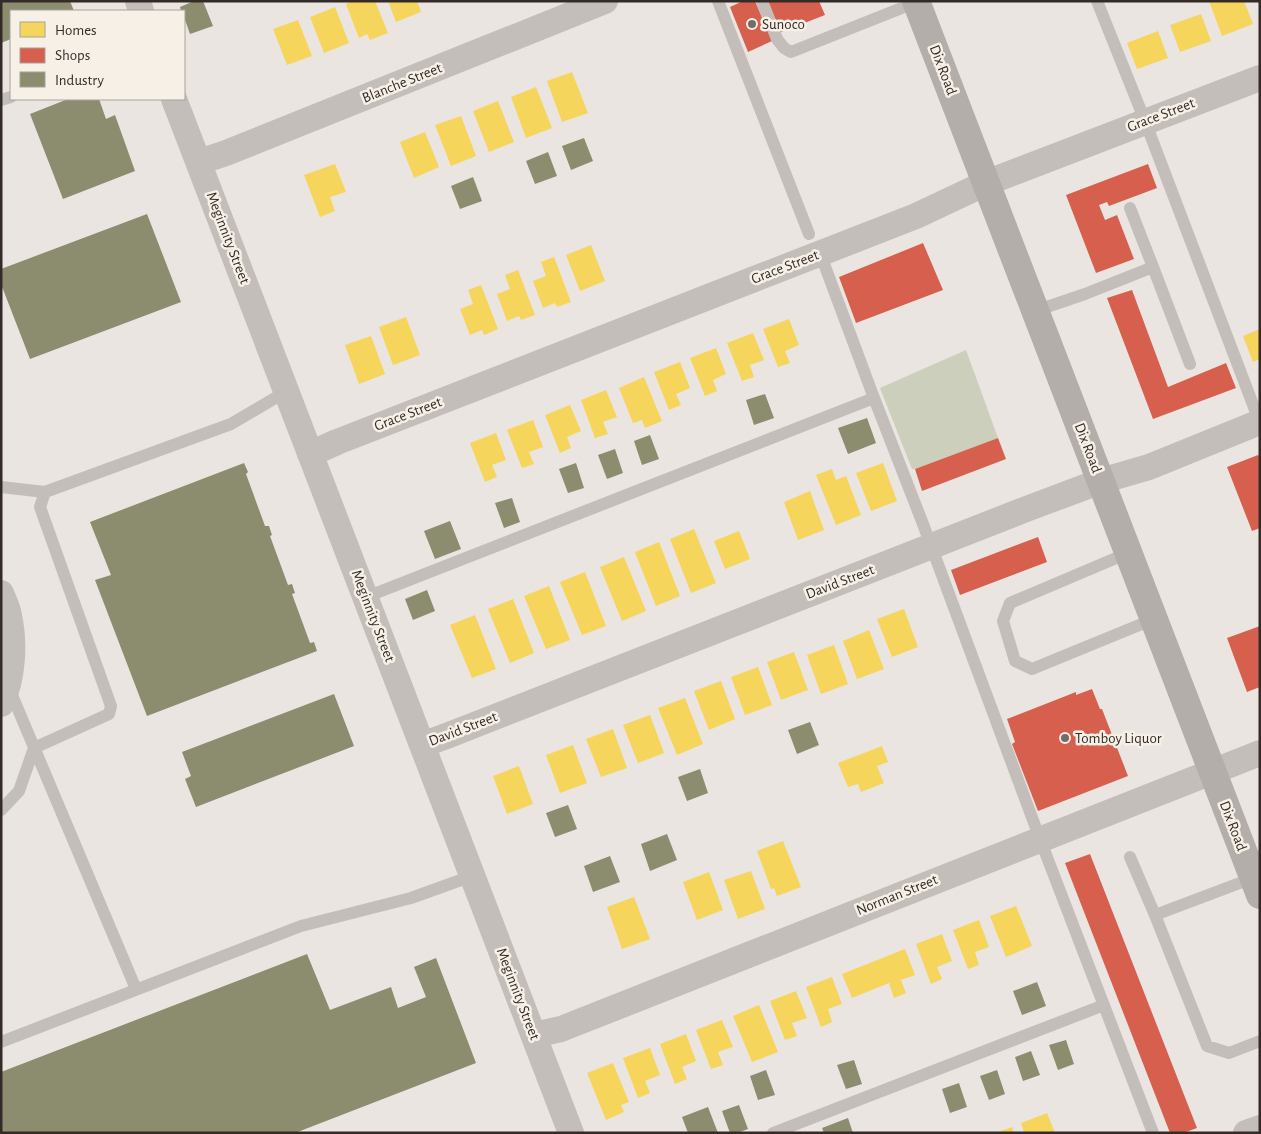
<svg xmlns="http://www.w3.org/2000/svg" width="1261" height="1134" viewBox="0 0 1261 1134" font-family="'Alegreya Sans',sans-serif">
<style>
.green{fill:#cbcfbb}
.homes{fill:#f6d55c}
.shops{fill:#d6604d}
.industry{fill:#8c8c6e}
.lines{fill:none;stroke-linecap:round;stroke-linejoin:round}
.service{stroke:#c3beb9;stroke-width:12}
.minor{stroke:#c3beb9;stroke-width:26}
.secondary{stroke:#b4aeaa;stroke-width:28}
.poi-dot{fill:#746c68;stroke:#f7f0e7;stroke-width:2}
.labels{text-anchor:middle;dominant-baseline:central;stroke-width:5;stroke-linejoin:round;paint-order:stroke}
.poi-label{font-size:15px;fill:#342b28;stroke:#f7f0e7;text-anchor:start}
.street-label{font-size:15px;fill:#342b28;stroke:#f7f0e7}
</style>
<rect width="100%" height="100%" fill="#eae5e0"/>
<path class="green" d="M966,350L998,438L915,469H912L880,388Z"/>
<path class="homes" d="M352,1H375L388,33L370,40L367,34L359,38L346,4Z
M388,1H417L421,12L396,22Z
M1209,1H1244L1253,24L1222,36Z
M335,7L349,43L324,53L310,17Z
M1201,14L1211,41L1180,52L1170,25Z
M298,20L312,56L287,65L273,29Z
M1158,31L1168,58L1137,69L1127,43Z
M572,72L588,113L562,122L547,81Z
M536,87L552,128L526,138L511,97Z
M498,101L514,142L489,152L473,111Z
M461,116L476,156L451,166L435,125Z
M425,132L439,167L414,178L400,142Z
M335,164L346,192L330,197L335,211L320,217L304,175Z
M591,245L605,281L580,291L566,255Z
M554,257L571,302L557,307L555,303L543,308L533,281L546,276L541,262Z
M518,270L535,315L521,320L519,316L507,321L497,294L510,289L505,275Z
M481,285L498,329L484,335L482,330L470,335L460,309L473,304L468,290Z
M406,317L420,355L393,365L379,327Z
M789,319L799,345L785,351L790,363L778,367L763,329Z
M1260,329V359L1253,362L1243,336Z
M753,333L764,360L750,365L754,377L742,381L727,343Z
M371,336L385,374L359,384L345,345Z
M716,348L726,374L713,380L717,391L705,396L690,358Z
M680,362L690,388L676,394L681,405L669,410L654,372Z
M644,377L662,421L645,428L642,420L633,423L619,388Z
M606,390L617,417L603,422L608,434L595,438L581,400Z
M570,405L581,431L567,437L571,448L560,453L545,415Z
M533,420L543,447L529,452L534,464L522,468L507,430Z
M496,433L506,460L492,465L497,477L485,482L470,443Z
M883,463L897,501L871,511L856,473Z
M832,469L836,480L846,476L861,515L836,525L816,475Z
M810,491L824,530L798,540L784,502Z
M694,529L716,583L691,593L670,539Z
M739,531L750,559L725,569L714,541Z
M659,542L680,596L656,606L635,552Z
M624,557L646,611L622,621L600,567Z
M585,572L606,626L582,635L560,582Z
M549,586L570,640L546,649L524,596Z
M513,599L534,653L510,663L488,609Z
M904,609L918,647L892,657L877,619Z
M475,615L496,669L472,678L450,625Z
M869,630L884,669L857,679L843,641Z
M834,645L848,684L821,694L807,655Z
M794,652L808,690L781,700L767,662Z
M758,667L772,705L745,715L731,677Z
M721,681L735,719L709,730L694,691Z
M685,698L703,744L677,755L658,708Z
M650,715L664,753L638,763L623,725Z
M613,729L627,768L601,777L586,739Z
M573,745L587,783L560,793L546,755Z
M882,746L888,762L877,766L884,783L861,792L858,784L848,787L838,763Z
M519,766L533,804L507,814L493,776Z
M783,841L801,887L777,896L774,888L771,889L757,851Z
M751,871L765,909L738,919L724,880Z
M709,872L723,910L697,920L683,882Z
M634,897L650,939L622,949L607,907Z
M1016,906L1032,946L1006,957L990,916Z
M979,920L989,947L975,952L979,965L968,969L953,930Z
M942,934L952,961L937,967L942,979L931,984L916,944Z
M905,949L915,975L901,980L906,993L894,998L889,983L852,998L842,974Z
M832,977L842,1004L828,1009L832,1022L821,1027L806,987Z
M796,991L807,1018L792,1023L797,1036L785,1040L770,1001Z
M759,1005L778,1052L752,1062L733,1016Z
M722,1020L733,1047L718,1052L723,1065L711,1069L696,1030Z
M686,1034L696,1061L682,1067L687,1079L675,1084L660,1044Z
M650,1048L660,1075L645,1081L650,1093L638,1098L623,1058Z
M613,1063L629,1102L621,1105L624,1112L606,1120L587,1073Z
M1047,1113L1055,1133H1024L1021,1123Z
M1012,1127L1014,1133H996Z"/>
<path class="shops" d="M743,1H755L772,41L748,52L730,7Z
M766,1H819L825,15L779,33Z
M1148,164L1157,188L1109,206L1107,202L1099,205L1105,220L1117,215L1134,259L1096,273L1066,195Z
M923,243L943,290L856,323L839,277Z
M1132,290L1168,387L1226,363L1236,388L1153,419L1107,298Z
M998,438L1006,459L922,491L915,469Z
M1258,455L1260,459V528L1252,531L1227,467Z
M1038,537L1047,562L960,595L951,570Z
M1260,626V687L1247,692L1227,638Z
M1092,689L1100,709H1102L1128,776L1038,811L1012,744L1015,742L1007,719L1076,692V695Z
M1090,854L1197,1128L1183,1133H1170L1065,863Z"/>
<path class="industry" d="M1,1H70L74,11H11V39L1,43Z
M194,1H203L213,26L190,34L184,17V11H181L180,7Z
M68,99H99L106,119L115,115L135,171L63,199L30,114Z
M584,138L593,161L571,170L562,146Z
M548,152L557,176L535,184L526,161Z
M473,177L482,201L460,209L451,186Z
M147,214L181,302L30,359L1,284V269Z
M765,394L774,418L754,425L746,400Z
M867,418L876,443L848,454L838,428Z
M650,435L659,459L642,465L634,441Z
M615,449L623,473L607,479L598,455Z
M244,463L248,472L246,474L265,526H269L272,535L270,536L288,585L292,584L295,593L292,594L310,643L314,642L317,651L147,716L95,580L111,575L90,522Z
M576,463L584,488L568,493L559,469Z
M512,498L520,522L504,528L495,503Z
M450,521L461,549L435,559L424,531Z
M427,590L435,611L413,620L405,599Z
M334,694L354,746L196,807L185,779L191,776L182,752Z
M810,722L819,745L797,754L788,730Z
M700,769L708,793L687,801L678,777Z
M568,805L577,829L555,837L546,813Z
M667,834L677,860L650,871L641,844Z
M610,856L620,882L593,892L584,866Z
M307,954L330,1010L391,987L398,1008L426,997L414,967L436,958L476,1063L295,1133H1V1072Z
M1037,982L1046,1006L1022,1015L1013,991Z
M1066,1040L1074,1064L1058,1070L1049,1045Z
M1031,1051L1040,1075L1023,1081L1015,1057Z
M854,1060L862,1084L846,1089L837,1065Z
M766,1070L775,1095L758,1100L750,1076Z
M997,1070L1005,1094L989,1100L980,1076Z
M959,1083L967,1107L950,1113L942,1089Z
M739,1105L748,1129L737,1133H730L722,1111Z
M708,1107L718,1133H688L682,1117Z
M848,1118L853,1133H824L822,1128Z"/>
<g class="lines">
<path class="service" d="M718,1L809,234
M762,1L777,39L784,48L791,52L917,2
M1097,1L1145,121L1260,423
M1,100L11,97
M1130,208L1153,267
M1035,311L1085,294L1153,267L1190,364
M874,398L923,524L1040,839L1153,1133
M1,487L45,492L231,424L287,391
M1128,553L1010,603L1003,621L1015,661L1032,669L1154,619
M366,597L874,398L820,253
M9,688L136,989
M1,810L19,791L34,748L109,714L111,706L40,507L45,492
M1130,857L1155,915
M1253,878L1155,915L1207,1046L1229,1053L1260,1041
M1,1042L301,926L411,898L472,876
M773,1133L1104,1005"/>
<path class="minor" d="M138,1L141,11
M174,99L571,1133
M199,162L226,153L605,1
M310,454L337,442L916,216L986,183L1260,78
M1,593C4,601 8,608 9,616C15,643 13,679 1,704
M422,745L449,735L1029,508L1101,481L1149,467L1260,422
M534,1035L561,1029L1260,753
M1246,1133L1260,1128"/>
<path class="secondary" d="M916,1L1260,895"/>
</g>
<g class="poi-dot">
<circle cx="752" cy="24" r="5"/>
<circle cx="1065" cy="738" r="5"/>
</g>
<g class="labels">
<g class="poi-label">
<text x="762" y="24">Sunoco</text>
<text x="1075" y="738">Tomboy Liquor</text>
</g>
<g class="street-label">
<text transform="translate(943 70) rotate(69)">Dix Road</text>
<text transform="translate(402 83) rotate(-22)">Blanche Street</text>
<text transform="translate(1161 115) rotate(-21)">Grace Street</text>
<text transform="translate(228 238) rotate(69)">Meginnity Street</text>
<text transform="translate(785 267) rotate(-21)">Grace Street</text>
<text transform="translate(408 414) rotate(-21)">Grace Street</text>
<text transform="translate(1088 448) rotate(69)">Dix Road</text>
<text transform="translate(840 582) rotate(-21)">David Street</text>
<text transform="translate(373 616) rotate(69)">Meginnity Street</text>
<text transform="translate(463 729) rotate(-21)">David Street</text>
<text transform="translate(1233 826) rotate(69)">Dix Road</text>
<text transform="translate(897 895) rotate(-22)">Norman Street</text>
<text transform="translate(518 994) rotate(69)">Meginnity Street</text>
</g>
</g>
<rect width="1261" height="1134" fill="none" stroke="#342b28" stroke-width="5"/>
<rect x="10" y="10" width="175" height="90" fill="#f7f0e7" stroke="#a9a19b"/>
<rect x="20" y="22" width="25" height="15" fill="#f6d55c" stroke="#a9a19b"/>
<text x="55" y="35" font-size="15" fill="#342b28">Homes</text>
<rect x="20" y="48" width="25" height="15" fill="#d6604d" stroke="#a9a19b"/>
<text x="55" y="60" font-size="15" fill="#342b28">Shops</text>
<rect x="20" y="72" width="25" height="15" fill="#8c8c6e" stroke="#a9a19b"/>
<text x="55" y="85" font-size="15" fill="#342b28">Industry</text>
</svg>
